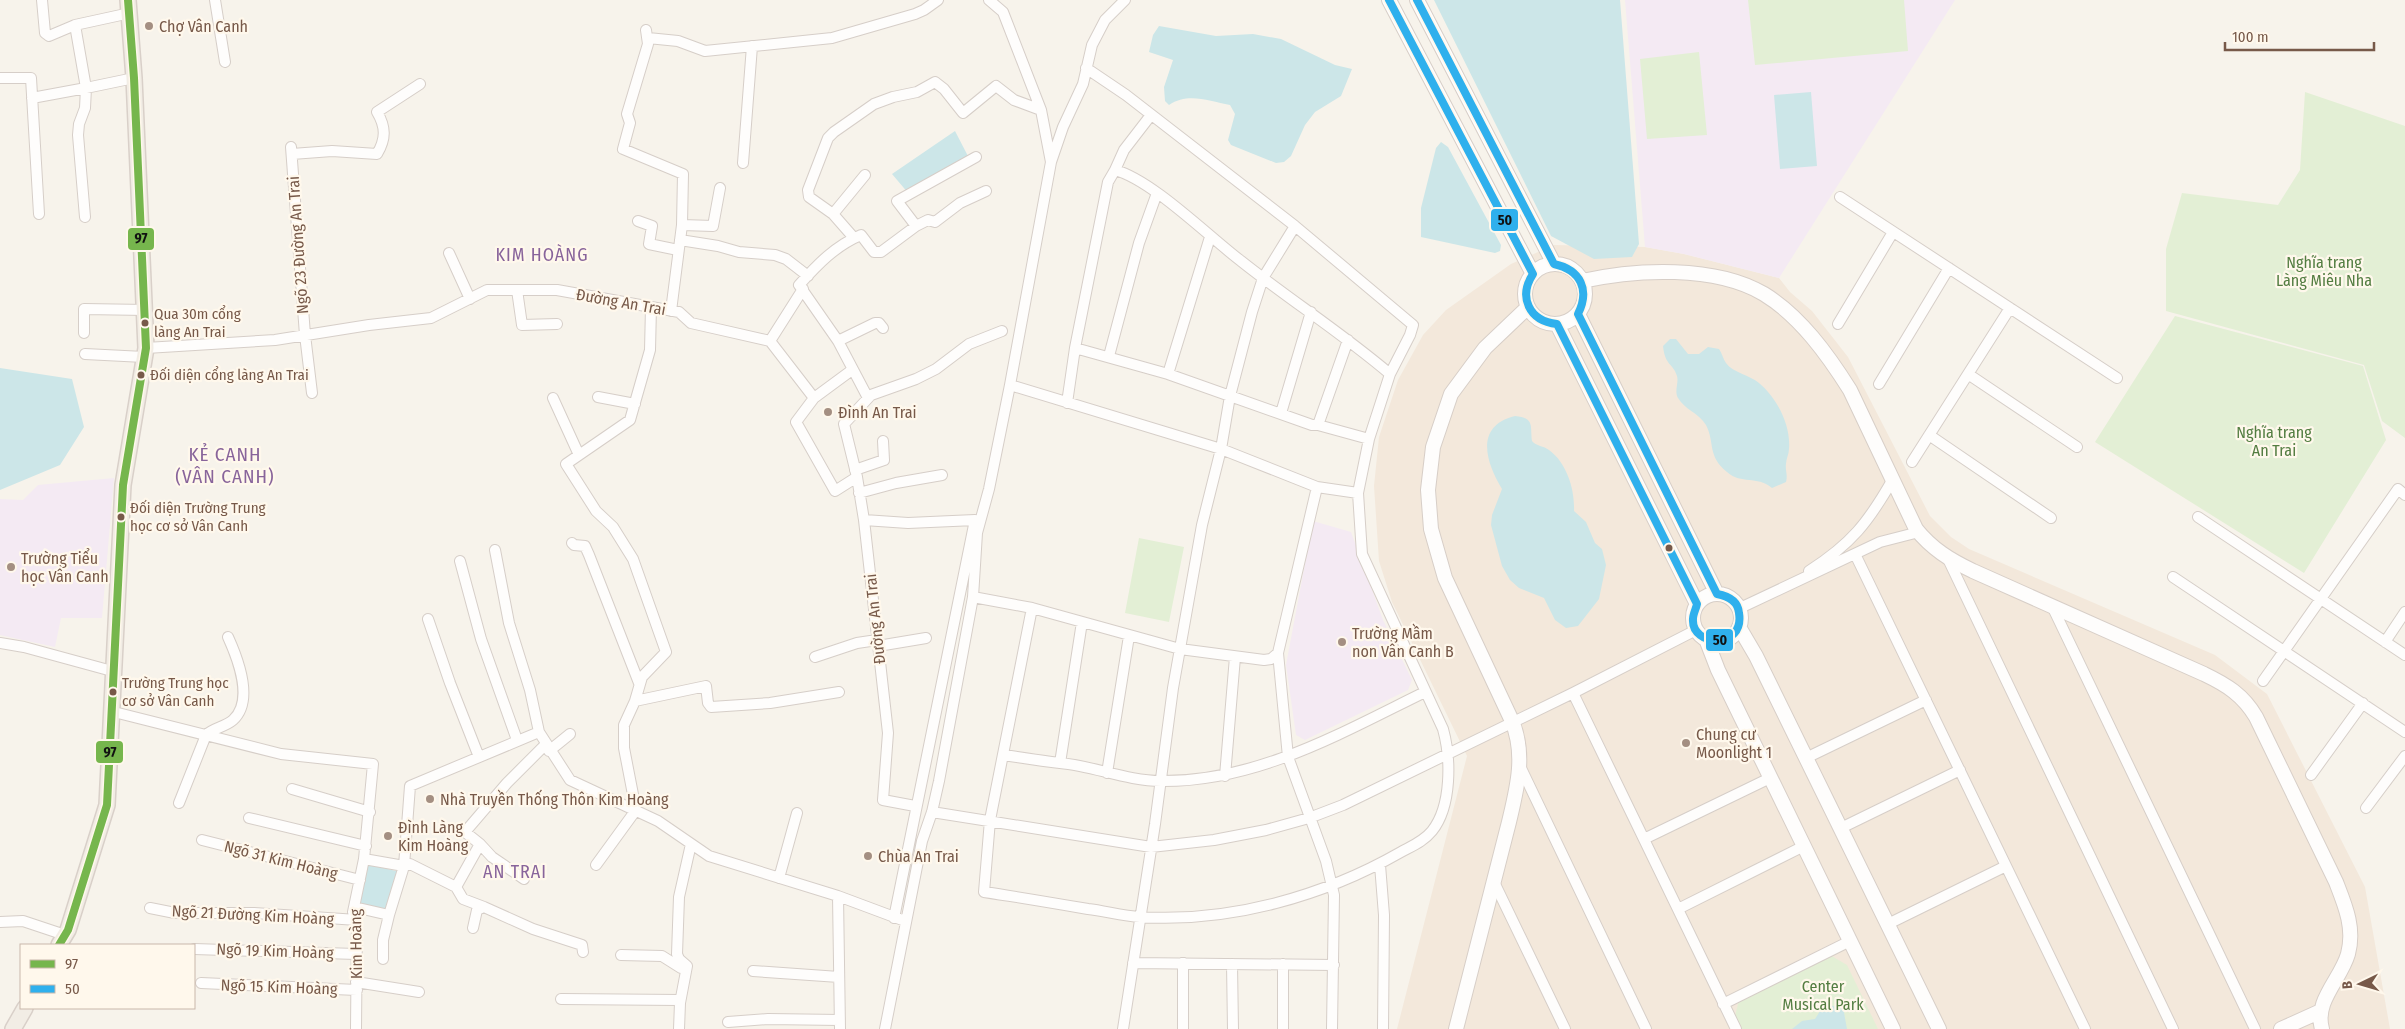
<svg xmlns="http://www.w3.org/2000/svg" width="2405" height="1029" viewBox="0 0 2405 1029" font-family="'Fira Sans Condensed',sans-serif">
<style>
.residential{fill:#f3e8db}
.education{fill:#f4eaf3}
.green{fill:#e3efd5}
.water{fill:#cce6e8}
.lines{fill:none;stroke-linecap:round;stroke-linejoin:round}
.street-casing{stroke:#d6cec8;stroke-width:12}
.secondary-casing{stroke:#d7cec7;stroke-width:16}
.primary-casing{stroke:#d9d0c9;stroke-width:18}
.street{stroke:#fefdfc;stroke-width:10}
.secondary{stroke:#fefdfc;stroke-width:14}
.primary{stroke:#f2ede5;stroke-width:15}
.bus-1-casing{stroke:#fff8ec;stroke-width:11}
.bus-2-casing{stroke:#fff8ec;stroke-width:11}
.bus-1{stroke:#76b64d;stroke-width:8}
.bus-2{stroke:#2fb0ed;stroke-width:8}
.poi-dot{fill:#a48f82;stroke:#fff8ec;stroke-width:2}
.bus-dot{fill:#775949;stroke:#fff8ec;stroke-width:2}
.labels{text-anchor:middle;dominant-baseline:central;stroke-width:4.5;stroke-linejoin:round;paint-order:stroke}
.bus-label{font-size:15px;fill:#775949;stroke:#fff8ec;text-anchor:start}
.poi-label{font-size:16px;fill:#775949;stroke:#fff8ec;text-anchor:start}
.street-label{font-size:16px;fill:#775949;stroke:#fff8ec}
.park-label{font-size:16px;fill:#537d41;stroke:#fff8ec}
.neighbourhood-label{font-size:18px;letter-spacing:1px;fill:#88649b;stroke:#fff8ec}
.quarter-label{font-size:19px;letter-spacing:1px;fill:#88649b;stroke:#fff8ec}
.line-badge{stroke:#fff8ec;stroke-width:2}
.pale-badge-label{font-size:14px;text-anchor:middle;font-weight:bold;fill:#111}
</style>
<rect width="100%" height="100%" fill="#f7f3eb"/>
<path class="residential" d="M1554,245L1645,247L1684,254L1779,278L1790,292L1812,311L1848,357L1930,516L1951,537L1969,549L2215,655L2267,694L2365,887L2390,1029H1397L1467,756L1392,602L1379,561L1374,486L1379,437L1398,380L1423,335L1446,310L1511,264Z"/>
<path class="education" d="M1625,0H1955L1779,278L1684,254L1645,247Z
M114,478L102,618H61L55,647L0,635V499L23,500L38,485Z
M1313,521L1351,532L1383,620L1412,680L1408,690L1305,740L1296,735L1286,665Z"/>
<path class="green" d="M1748,0H1904L1908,51L1755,65Z
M1699,52L1707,135L1647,139L1640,59Z
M2305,92L2405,126V438L2382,421L2364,365L2166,311V249L2182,193L2278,205L2300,170Z
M2175,316L2363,366L2386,440L2304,573L2095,442Z
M1139,538L1184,547L1169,622L1125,613Z
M1830,955L1847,965L1878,1029H1741L1735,1016L1739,1000Z"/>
<path class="water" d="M1434,0H1620L1639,244L1632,257L1594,259L1551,236Z
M1159,26L1216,36L1253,34L1281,39L1335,65L1352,69L1341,96L1315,112L1305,125L1291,156L1284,162L1276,163L1231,145L1228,140L1235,114L1230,105C1209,101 1188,92 1169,105L1165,101L1164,87L1173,60L1149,52L1153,35Z
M1811,92L1817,166L1780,169L1774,95Z
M955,131L970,160L909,194L892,174Z
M1441,142L1448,147L1501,245L1500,251L1495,253L1421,237V208L1436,148Z
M1670,339H1676L1688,354H1699L1708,347L1719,349C1722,353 1723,359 1726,363C1733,373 1750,375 1759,383C1777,398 1791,425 1789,449C1789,454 1786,459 1786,464C1785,470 1788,475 1786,482L1772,488C1756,475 1742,485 1727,472C1707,456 1715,442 1706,425C1699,413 1685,410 1678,398C1674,391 1679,383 1677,376C1673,363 1665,366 1663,346Z
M0,368L72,379L84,427L60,465L0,490Z
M1515,416C1535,418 1530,426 1532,441C1536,446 1544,446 1549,450C1567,463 1575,490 1574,511L1586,522L1595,543L1602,549L1606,565L1599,599L1578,626L1566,628L1555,620L1544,598L1519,588L1510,580L1502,566L1491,525L1492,515L1502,489C1486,463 1474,426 1515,416Z
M367,864L400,872L390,911L359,903Z
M1824,1005L1843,1007L1847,1029H1792L1802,1021L1815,1019Z"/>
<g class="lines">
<defs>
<path id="street" d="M42,0L45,33L49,36L75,25
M215,0L225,62
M989,0L1003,12L1041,110L1051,162
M646,30L648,44L627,114L630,123L623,149L683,174L682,225L671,311
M648,38L678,41L705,51L832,38L915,14L924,10L938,0
M1,78H31L39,214
M32,98L86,88L75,25L130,13
M291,147L305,335L312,393
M292,154L332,151L377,154C386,139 386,127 377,112L420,84
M743,163L752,46
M1115,170L1124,150L1151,115
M1840,197L2117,378
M833,214L809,197L808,190L828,138L834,132L874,104L893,97L917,92L935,82L944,89L963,113L996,86L1014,100L1041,110
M85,217L78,135L79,124L85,108L86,88L134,78
M638,221L652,226L649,244L678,250
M682,225L713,226L720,188
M916,226L897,201L976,157
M854,238L833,214L865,175
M680,240L718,246L739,252L775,255L786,259L808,276
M449,253L470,299
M517,290L522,325L557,324
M1838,324L1893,232
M84,333V309L146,310
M770,341L803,289
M838,341L875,323H879L883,328
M146,348L275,340L369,325L431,318L487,290H557L679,312L691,323L770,341L814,398
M1075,348L1168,374L1312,425H1318L1348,340
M85,354L144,357
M1109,356L1139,243L1157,193
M852,370L814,398L796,422L835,491L857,477
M1168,374L1210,237
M1968,374L2077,447
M1879,384L1949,268
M1010,385L1221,449L1317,487
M598,397L635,404
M553,398L579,455
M868,398L838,341L799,285C818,264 835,246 861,235L874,252H881L916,226L928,220L935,222L960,203L986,191
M1067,403L1075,348L1108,182L1115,170C1152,180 1208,236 1241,261C1290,300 1342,333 1390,374
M1281,413L1311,312
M1318,425L1369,439
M1929,435L2051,518
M1912,462L2010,308
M855,470L884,460L883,441
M859,493L896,483L942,475
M2198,517L2405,655
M864,520L908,523L975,520L894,918
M572,543L574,545L585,546L589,555L639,683
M495,550L509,623L530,690L539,732
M1855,554L2085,1029
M1948,559L2173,1029
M460,561L481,639L517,740
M1809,571C1851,544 1868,523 1893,479
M2173,577L2405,732
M973,597L1032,608L1180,649L1264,660L1271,659L1278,653
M2052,606L2255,1029
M1032,608L990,820L984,892C1018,897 1053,903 1088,909C1105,911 1123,916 1140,917C1230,923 1324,896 1401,852C1412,846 1424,841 1432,831C1452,806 1451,758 1443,729L1362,554L1358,493L1369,439L1390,374L1410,335L1413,325L1295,226L1126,95L1086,68
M1738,609L1880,542L1919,532
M428,619L450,683L479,757
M2385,642L2405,612
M0,643L24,647L112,671
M878,646L926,638
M815,657L857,643L877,640
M2263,681L2398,489L2405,495
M1573,693L1736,1029
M635,701L642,677L666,652L633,559L613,527L596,511L566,464L630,420L650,350L651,307
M110,711L281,754L373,764L364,859L353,912L357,920L356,1029
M549,751L570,734
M1004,755C1023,758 1042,761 1060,763C1094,766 1127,781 1161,781C1257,782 1341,733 1425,692
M1806,758L1926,700
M1060,763L1082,622
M1520,766L1646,1029
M1107,773L1129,636
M2311,775L2363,703
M1225,776L1235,657
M292,789L370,812
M179,803L206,735C213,728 225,727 233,720C254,701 238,659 228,637
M915,806L883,800L888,733L864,520L857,477L844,424L871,395L916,379L936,369L969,344L1002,331
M2366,808L2405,756
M932,812L1151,847L1214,840L1266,830L1309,818L1343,805L1573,693L1696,630
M249,818L366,846
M1841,828L1960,770
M1644,839L1770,778
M202,840L360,880
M364,859L404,866L410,786L539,732L570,780L658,821L709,856L838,896L905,921
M596,865L636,810L624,748V725L635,701L706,686L708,703L711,707L770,703L839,692
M1380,865L1384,915L1383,1029
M779,878L797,813
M524,879L492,857L480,844L465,832L507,783L545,745
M1494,882L1565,1029
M456,887L463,899L484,907
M838,896L840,1029
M354,907L389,915L404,866L410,864L456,887L480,844
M150,908L175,913H254L357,920
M1678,909L1804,846
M0,922L23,921L65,935
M1888,924L2006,866
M473,928L477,910L484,907L533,929L582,945L583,952
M194,949L356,954
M621,955L662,956L681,968
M383,959V940L389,915
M1133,963L1334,965
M1183,963V1029
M1232,964L1233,1029
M1283,964V1029
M753,971L839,977
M356,982L419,992
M201,983L357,990
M561,999L680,1000
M1723,1004L1850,941
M728,1022L768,1019L840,1020
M679,1029L680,1003L687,966L679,959L677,954L679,897L691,844
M885,1029L922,841L932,812L939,781L973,597L977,533L989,489L1010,385L1051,162L1063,127L1083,84L1092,45L1105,20L1125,0
M1123,1029L1155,824L1173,688L1202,525L1221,449L1230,396L1252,312L1263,278L1295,226
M1332,1029L1334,895L1326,861L1288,757L1278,653L1317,487L1358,493"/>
<path id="secondary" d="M1389,0L1533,274
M1417,0L1554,264
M1525 294a30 30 0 1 1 60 0a30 30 0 1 1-60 0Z
M1582,281C1636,269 1715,265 1764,294C1800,316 1828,355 1850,390L1916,529C1932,549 1950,560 1973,571L2204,674C2227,685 2243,695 2256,717L2336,882C2345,905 2355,928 2348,954C2341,979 2314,1001 2322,1029
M1578,314L1717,594
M1557,324L1697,604
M1693 618a24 24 0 1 1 48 0a24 24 0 1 1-48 0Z
M1739,627L1756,656L1939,1029
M1706,639L1718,670L1893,1029
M1456,1029L1509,822C1517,788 1526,755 1512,721L1445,578L1431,529L1428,490L1433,447L1451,394L1485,348L1528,307
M2281,1029L2321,1011"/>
<path id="primary" d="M59,945L68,930L107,805L123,485L146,348L134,78L128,0
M13,1029L25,1008"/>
</defs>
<use href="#street" class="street-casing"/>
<use href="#secondary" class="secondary-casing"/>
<use href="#primary" class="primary-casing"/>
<use href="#street" class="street"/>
<use href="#secondary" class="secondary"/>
<use href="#primary" class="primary"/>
<defs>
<path id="bus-1" d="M59,945L68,930L107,805L123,485L146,348L134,78L128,0"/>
<path id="bus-2" d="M1389,0L1533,274C1518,297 1529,321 1557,324L1697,604C1696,609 1693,614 1693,619C1691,647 1745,650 1739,613C1738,601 1728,596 1717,594L1578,314C1590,290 1581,270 1554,264L1417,0"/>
</defs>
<use href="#bus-1" class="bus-1-casing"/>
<use href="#bus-2" class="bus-2-casing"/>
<use href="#bus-1" class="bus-1"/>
<use href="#bus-2" class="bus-2"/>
</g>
<g class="poi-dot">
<circle cx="149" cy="26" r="5"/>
<circle cx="828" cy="412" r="5"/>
<circle cx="11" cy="567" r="5"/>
<circle cx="1342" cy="642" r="5"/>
<circle cx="1686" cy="743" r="5"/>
<circle cx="430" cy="799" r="5"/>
<circle cx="388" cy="836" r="5"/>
<circle cx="868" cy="856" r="5"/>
</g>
<g class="bus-dot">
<circle cx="145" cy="323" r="4.5"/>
<circle cx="141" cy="375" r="4.5"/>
<circle cx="121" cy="517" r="4.5"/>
<circle cx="1669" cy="548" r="4.5"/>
<circle cx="113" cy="692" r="4.5"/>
</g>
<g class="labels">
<g class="bus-label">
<text x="154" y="314">Qua 30m cổng<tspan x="154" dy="18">làng An Trai</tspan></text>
<text x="150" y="375">Đối diện cổng làng An Trai</text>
<text x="130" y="508">Đối diện Trường Trung<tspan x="130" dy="18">học cơ sở Vân Canh</tspan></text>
<text x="122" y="683">Trường Trung học<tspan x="122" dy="18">cơ sở Vân Canh</tspan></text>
</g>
<g class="poi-label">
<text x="159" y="26">Chợ Vân Canh</text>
<text x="838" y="412">Đình An Trai</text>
<text x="21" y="558">Trường Tiểu<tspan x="21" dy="18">học Vân Canh</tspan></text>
<text x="1352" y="633">Trường Mầm<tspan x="1352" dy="18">non Vân Canh B</tspan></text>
<text x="1696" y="734">Chung cư<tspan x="1696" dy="18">Moonlight 1</tspan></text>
<text x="440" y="799">Nhà Truyền Thống Thôn Kim Hoàng</text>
<text x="398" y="827">Đình Làng<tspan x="398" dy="18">Kim Hoàng</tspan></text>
<text x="878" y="856">Chùa An Trai</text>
</g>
<g class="street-label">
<text transform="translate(298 245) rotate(-94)">Ngõ 23 Đường An Trai</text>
<text transform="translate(621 302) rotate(10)">Đường An Trai</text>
<text transform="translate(875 619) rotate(-96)">Đường An Trai</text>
<text transform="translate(281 860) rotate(14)">Ngõ 31 Kim Hoàng</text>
<text transform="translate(253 915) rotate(3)">Ngõ 21 Đường Kim Hoàng</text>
<text transform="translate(356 944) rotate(-91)">Kim Hoàng</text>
<text transform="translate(275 951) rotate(2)">Ngõ 19 Kim Hoàng</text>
<text transform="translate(279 987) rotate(2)">Ngõ 15 Kim Hoàng</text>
</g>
<g class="park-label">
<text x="2324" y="262">Nghĩa trang<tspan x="2324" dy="18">Làng Miêu Nha</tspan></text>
<text x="2274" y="432">Nghĩa trang<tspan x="2274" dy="18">An Trai</tspan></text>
<text x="1823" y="986">Center<tspan x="1823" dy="18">Musical Park</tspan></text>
</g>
<g class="neighbourhood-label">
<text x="542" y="255">KIM HOÀNG</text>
<text x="515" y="872">AN TRAI</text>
</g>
<g class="quarter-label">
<text x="225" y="454">KẺ CANH<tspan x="225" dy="22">(VÂN CANH)</tspan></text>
</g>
</g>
<g class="line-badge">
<rect x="1490" y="208" width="29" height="24" rx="5" fill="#2fb0ed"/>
<rect x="127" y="227" width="28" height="24" rx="5" fill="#76b64d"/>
<rect x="1705" y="628" width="29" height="24" rx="5" fill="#2fb0ed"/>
<rect x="95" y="740" width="29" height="24" rx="5" fill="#76b64d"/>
</g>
<g class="pale-badge-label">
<text x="1505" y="225">50</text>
<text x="141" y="243">97</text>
<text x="1720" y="645">50</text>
<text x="110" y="757">97</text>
</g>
<rect x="20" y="944" width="175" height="65" fill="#fff8ec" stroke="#c9b8ab"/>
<rect x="30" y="960" width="25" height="8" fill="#76b64d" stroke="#c9b8ab"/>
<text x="65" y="969" font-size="15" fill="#775949">97</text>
<rect x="30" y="985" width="25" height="8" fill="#2fb0ed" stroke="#c9b8ab"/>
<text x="65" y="994" font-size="15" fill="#775949">50</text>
<g transform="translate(2360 984) rotate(265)" stroke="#fff8ec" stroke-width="4" paint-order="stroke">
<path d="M0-4L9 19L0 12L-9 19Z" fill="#775949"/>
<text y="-8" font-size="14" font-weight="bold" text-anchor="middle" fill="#775949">B</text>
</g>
<path d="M2225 42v8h149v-8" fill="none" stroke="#775949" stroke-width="2.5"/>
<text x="2232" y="42" font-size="15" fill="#775949" stroke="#fff8ec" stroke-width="4" paint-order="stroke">100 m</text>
</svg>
